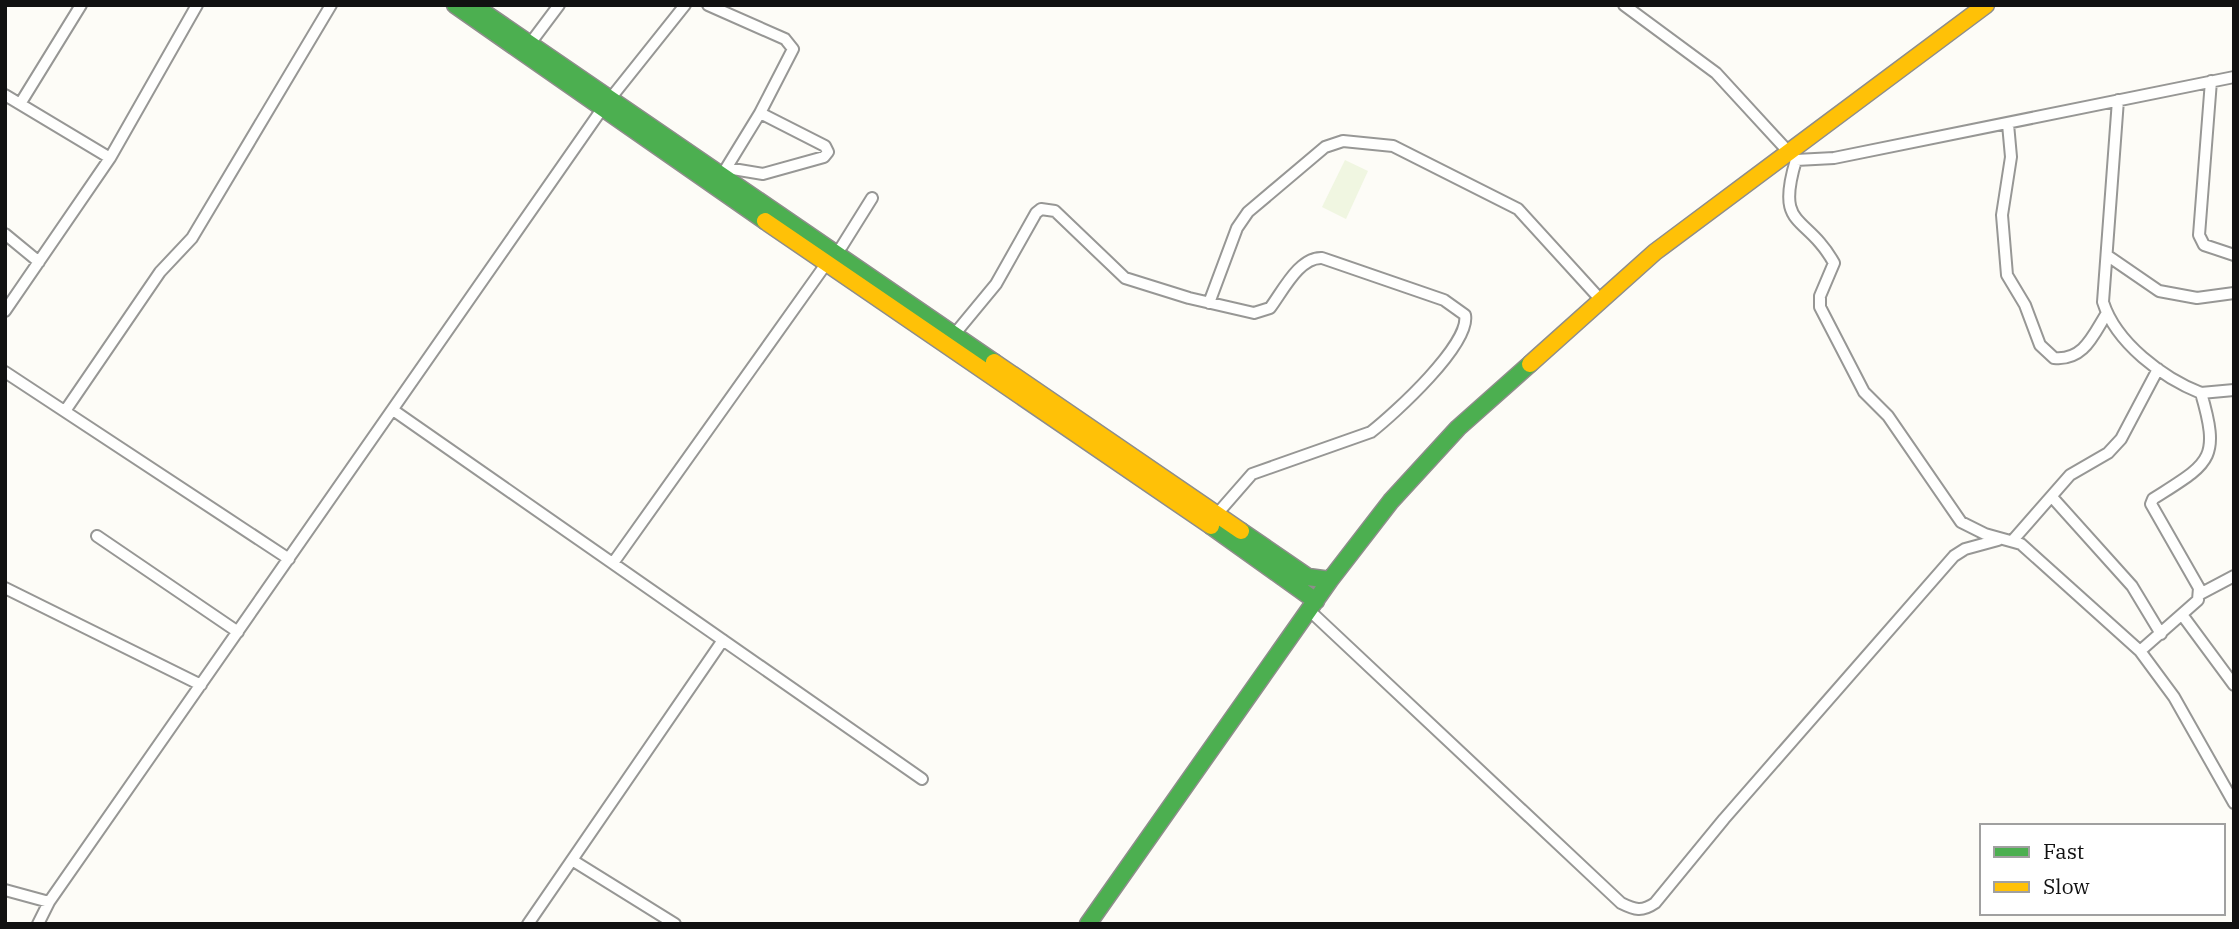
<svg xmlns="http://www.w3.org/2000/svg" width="2239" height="929" viewBox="0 0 2239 929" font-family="'IBM Plex Serif',serif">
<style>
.pitch{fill:#f0f6e1}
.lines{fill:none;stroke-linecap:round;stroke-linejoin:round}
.street-casing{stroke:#979795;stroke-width:14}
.fast-casing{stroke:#8e8d8b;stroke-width:19}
.slow-casing{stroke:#8e8d8b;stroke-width:19}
.street{stroke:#fffffe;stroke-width:10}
.fast{stroke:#4caf50;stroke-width:16}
.slow{stroke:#ffc107;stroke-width:16}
</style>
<rect width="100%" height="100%" fill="#fdfcf7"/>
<path class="pitch" d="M1345,160L1368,171L1346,219L1322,207Z"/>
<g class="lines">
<defs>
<path id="street" d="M708,5L785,39L793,49L760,113L722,175
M1624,5L1716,73L1796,160C1775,230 1806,213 1834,263L1820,296V307L1864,392L1888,416L1961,522L1985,534L2021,544L2140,651L2174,697L2234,803
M529,45L559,5
M2211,81L2199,235L2204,245L2234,255
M5,95L110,158
M2118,100L2103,302C2116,343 2163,378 2201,393C2221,461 2209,463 2153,499L2151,504L2199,588L2198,600L2140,651
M20,104L81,5
M2008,124L2011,157L2002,215L2007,275L2025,305L2040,345L2054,358C2084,361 2093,335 2107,313
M1796,160L1834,158L2234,77
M727,168L763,174L824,157L828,152L825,146L760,113
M5,234L39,262
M2108,256L2159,291L2197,298L2234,293
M1209,303L1237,228L1248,212L1325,147L1343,141L1393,146L1518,209L1600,299
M5,311L110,158L197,5
M953,336L996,284L1036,213L1041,209L1055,211L1125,278L1189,298L1254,313L1270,308C1283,291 1299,257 1322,258L1444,300L1465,315C1471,344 1394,414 1371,432L1252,474L1217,514
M5,372L289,559
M2201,393L2234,390
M393,410L922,779
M65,411L160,272L192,238L331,5
M2052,497L2132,586L2161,634
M97,536L238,632
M2013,540L2070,475L2108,453L2121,439L2158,369
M613,563L826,264L842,246L872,198
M5,588L201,685
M2200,594L2234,576
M1310,611L1621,903C1635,910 1642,912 1655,903L1724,819L1954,556L1965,549L1998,540
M2183,616L2234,685
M572,860L675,924
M5,890L49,902
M38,924L49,902L602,109L685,5
M528,924L723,640"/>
<path id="fast" d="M455,5L765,221
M473,5L994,362
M1211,526L1316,601
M1241,531L1308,577L1330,580
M1088,924L1330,580L1391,501L1458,428L1530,364"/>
<path id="slow" d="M765,221L1211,526
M994,362L1241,531
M1530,364L1655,252L1986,5"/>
</defs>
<use href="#street" class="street-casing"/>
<use href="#fast" class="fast-casing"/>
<use href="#slow" class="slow-casing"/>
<use href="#street" class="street"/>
<use href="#fast" class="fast"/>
<use href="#slow" class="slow"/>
</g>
<rect width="2239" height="929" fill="none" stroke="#111111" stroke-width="14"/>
<rect x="1980" y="824" width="245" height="91" fill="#ffffff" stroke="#a0a0a0" stroke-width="2"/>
<rect x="1994" y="847" width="35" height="10" fill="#4caf50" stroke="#a0a0a0" stroke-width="2"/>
<text x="2043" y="859" font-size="21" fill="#111111">Fast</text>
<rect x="1994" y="882" width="35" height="10" fill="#ffc107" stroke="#a0a0a0" stroke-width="2"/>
<text x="2043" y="894" font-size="21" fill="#111111">Slow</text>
</svg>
